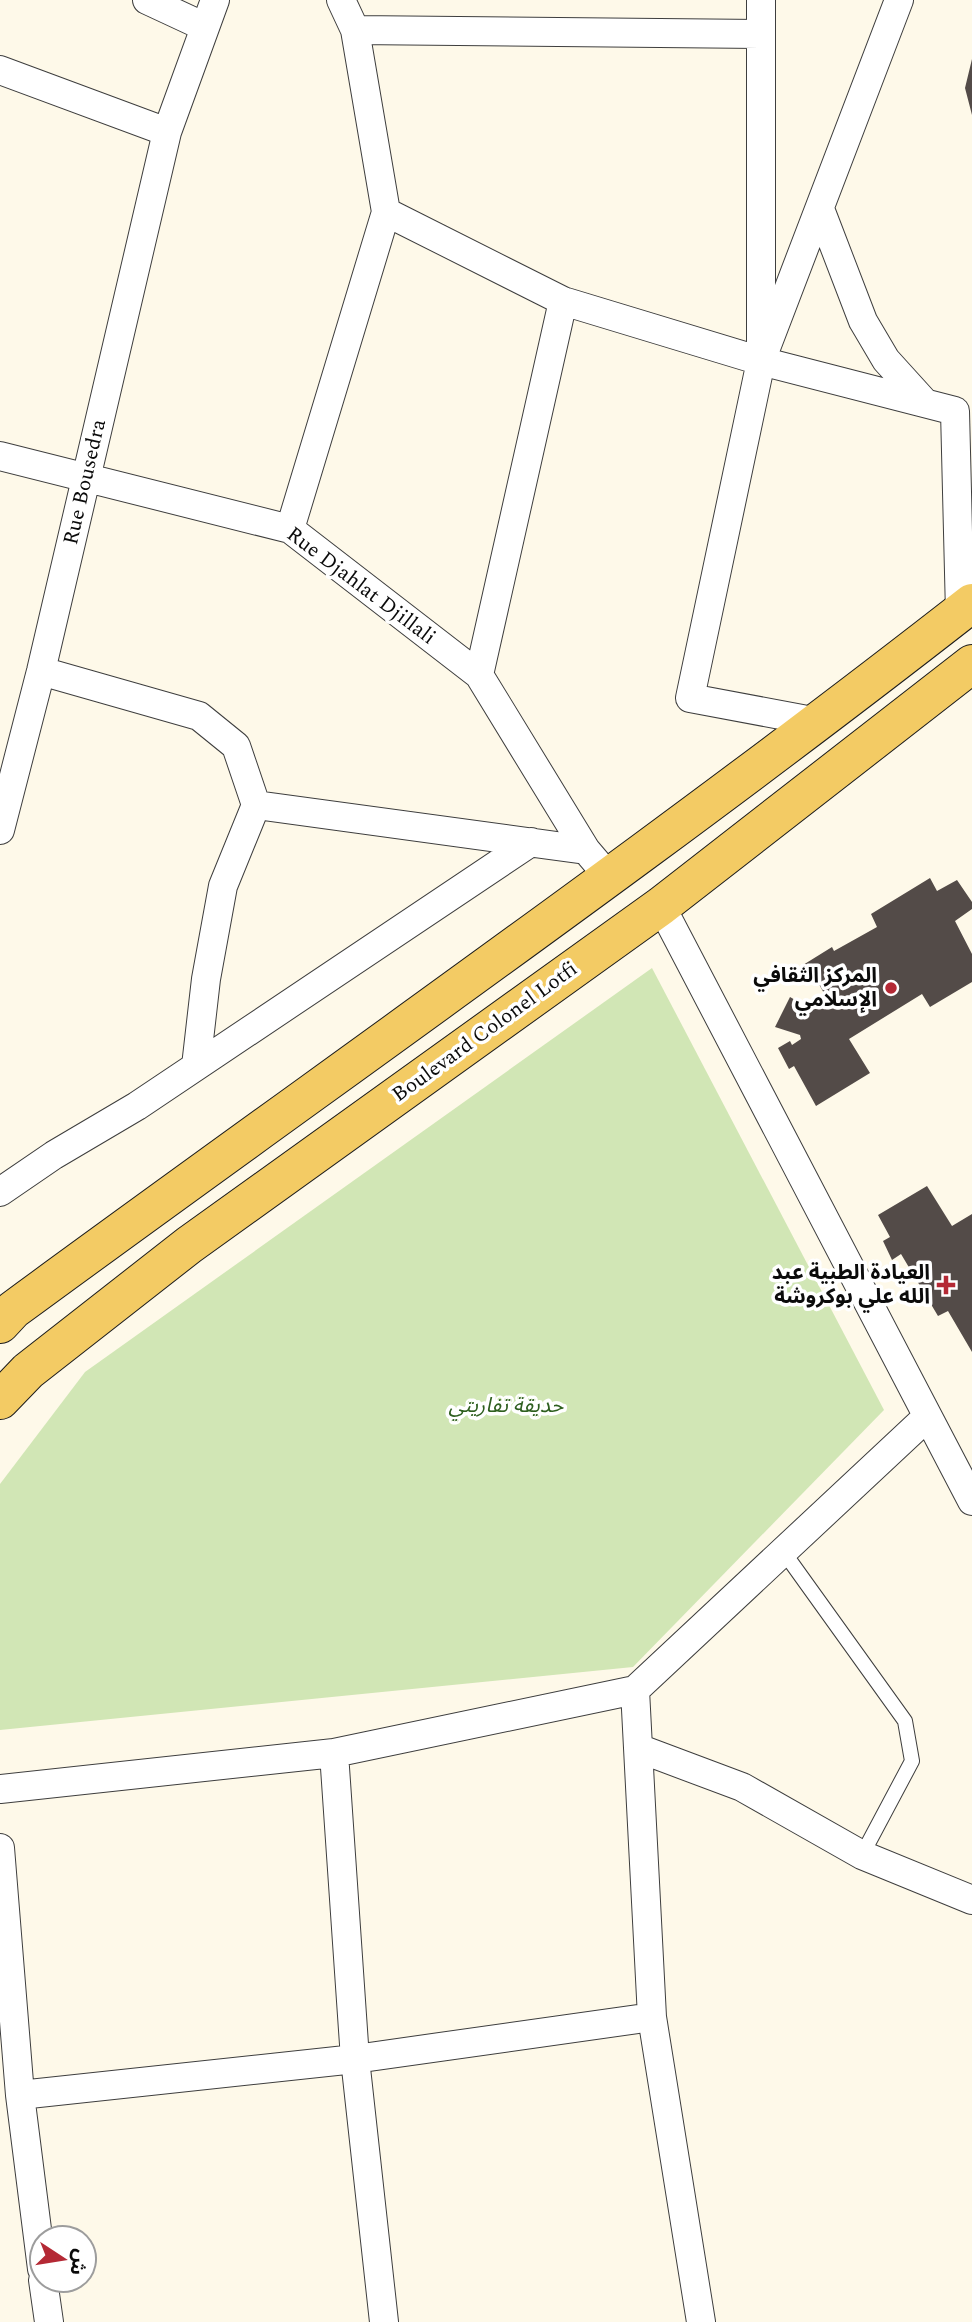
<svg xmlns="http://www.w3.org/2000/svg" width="972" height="2322" viewBox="0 0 972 2322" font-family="Spectral,'Noto Sans Arabic',serif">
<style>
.green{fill:#d1e6b5}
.building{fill:#534b48}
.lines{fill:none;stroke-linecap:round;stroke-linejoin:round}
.service-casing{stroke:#3e3e3e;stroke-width:16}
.minor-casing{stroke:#3e3e3e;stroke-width:30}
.primary-casing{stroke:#1c1c1c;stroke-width:40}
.service{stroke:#fff;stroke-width:14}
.minor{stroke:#fff;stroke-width:28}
.primary{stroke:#f3cb64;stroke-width:38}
.poi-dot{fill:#b42935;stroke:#fff;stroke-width:2.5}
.labels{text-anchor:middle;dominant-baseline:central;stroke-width:7;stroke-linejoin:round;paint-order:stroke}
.street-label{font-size:21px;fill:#0b0b0b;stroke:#fff}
.poi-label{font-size:21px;font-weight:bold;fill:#0b0b0b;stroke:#fff;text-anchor:end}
.park-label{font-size:21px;font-style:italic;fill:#2e5f1f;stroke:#fff}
</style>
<rect width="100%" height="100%" fill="#fef9e9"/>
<path class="green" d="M652,968L884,1410L633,1667L0,1730V1484L85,1372Z"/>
<path class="building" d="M972,59V115L965,88Z
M930,878L937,891L957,880L972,902V909L955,921L972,954V982L930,1007L922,994L849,1039L870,1073L816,1106L794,1066L789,1069L778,1048L790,1041L792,1045L801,1039L800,1035L775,1027L790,997L809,1008L825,995L816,979L812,981L803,965L832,947L834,951L877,927L871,914Z
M927,1186L952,1226L972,1214V1352L948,1311L938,1316L901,1254L892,1260L883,1241L890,1237L878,1215Z"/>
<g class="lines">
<defs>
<path id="service" d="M783,1551L905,1721L912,1761L862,1855"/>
<path id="minor" d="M147,0L205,27
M355,30L760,34
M0,70L167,132
M820,209L863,321L886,360L925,403
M386,212L563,301L761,361L955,411L960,613
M761,344V0
M0,456L290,529L479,675L586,850L609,877
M290,529L386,212L355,30L341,0
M41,671L199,716L236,746L256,805L586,850
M479,675L563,301
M818,722L690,698L761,361L899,0
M0,830L41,671L167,132L215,0
M661,906L972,1501
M196,1066L206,979L223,886L256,805
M0,1192L54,1155L137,1106L531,842
M635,1690L652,2017L701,2322
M638,1748L742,1787L862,1855L972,1900
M334,1753L355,2059L384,2322
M0,1789L334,1753L635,1690L927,1417
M0,1848L20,2095L42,2269
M20,2095L355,2059L652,2017
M43,2280L49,2322"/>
<path id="primary" d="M0,1324L13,1310C333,1075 659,848 972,603
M0,1400L28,1371L189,1245L661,906L972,664"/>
</defs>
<use href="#service" class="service-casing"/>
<use href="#minor" class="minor-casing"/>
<use href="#primary" class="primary-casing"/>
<use href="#service" class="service"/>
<use href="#minor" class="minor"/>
<use href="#primary" class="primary"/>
</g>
<g class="poi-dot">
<circle cx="891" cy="988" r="7"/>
<path d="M942.5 1274.5h7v7h7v7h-7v7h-7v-7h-7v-7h7z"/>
</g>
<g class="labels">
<g class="street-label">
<text transform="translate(85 482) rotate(-77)">Rue Bousedra</text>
<text transform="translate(361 586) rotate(37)">Rue Djahlat Djillali</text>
<text transform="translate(485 1032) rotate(-36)">Boulevard Colonel Lotfi</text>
</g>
<g class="poi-label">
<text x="877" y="976">المركز الثقافي<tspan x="877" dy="24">الإسلامي</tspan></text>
<text x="930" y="1273">العيادة الطبية عبد<tspan x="930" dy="24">الله علي بوكروشة</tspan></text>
</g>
<g class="park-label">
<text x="506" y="1406">حديقة تفاريتي</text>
</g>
</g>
<g transform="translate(63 2259) rotate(102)"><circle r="33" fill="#ffffff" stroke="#9d9d9d" stroke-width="2"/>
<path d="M0-5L12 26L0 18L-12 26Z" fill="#b42935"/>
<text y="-10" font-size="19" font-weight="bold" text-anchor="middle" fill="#0b0b0b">ش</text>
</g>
</svg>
